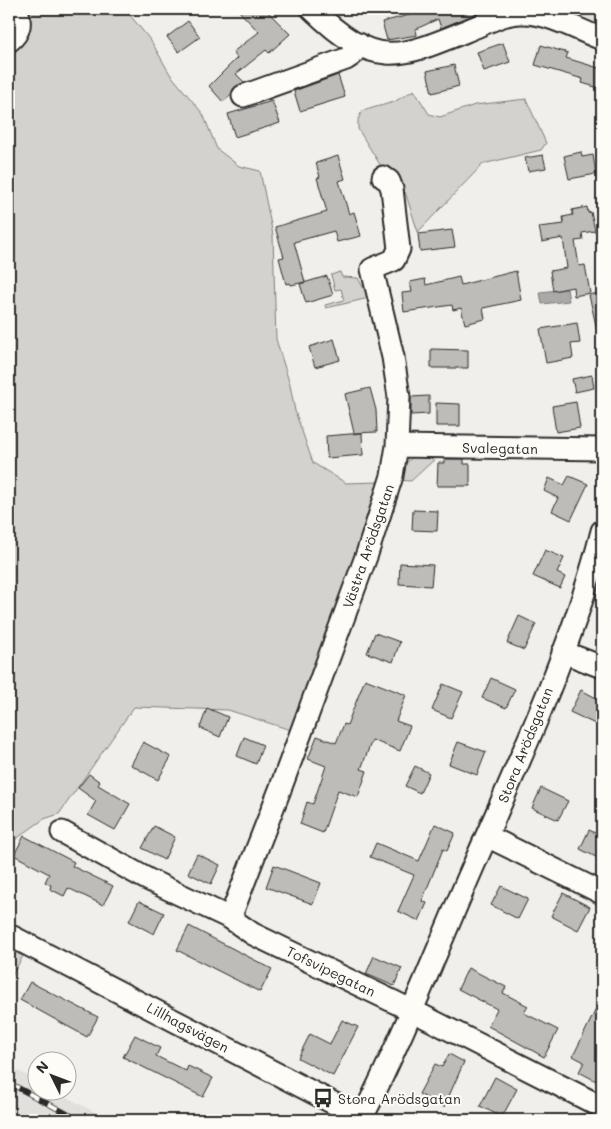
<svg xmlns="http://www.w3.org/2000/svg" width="611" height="1129" viewBox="0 0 611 1129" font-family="Mali,sans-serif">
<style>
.built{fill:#e1e0dc}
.green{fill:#d3d2cf;stroke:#7f7e7d}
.water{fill:#aaa9a7;stroke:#777775}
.building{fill:#bdbcb8;stroke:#2b2b2b}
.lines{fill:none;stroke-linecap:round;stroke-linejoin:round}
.minor-casing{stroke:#2b2b2b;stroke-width:25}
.minor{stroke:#fdfcf7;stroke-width:21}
.rail-casing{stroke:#2b2b2b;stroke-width:5.5}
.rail{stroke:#fdfcf7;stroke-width:4;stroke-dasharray:11;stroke-linecap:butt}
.labels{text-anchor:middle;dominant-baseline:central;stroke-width:4;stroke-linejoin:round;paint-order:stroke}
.street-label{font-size:14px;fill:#2b2b2b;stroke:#fdfcf7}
.poi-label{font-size:14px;fill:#2b2b2b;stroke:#fdfcf7;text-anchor:start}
</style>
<rect width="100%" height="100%" fill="#f0efeb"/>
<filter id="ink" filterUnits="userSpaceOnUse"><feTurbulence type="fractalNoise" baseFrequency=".02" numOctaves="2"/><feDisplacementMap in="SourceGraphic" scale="10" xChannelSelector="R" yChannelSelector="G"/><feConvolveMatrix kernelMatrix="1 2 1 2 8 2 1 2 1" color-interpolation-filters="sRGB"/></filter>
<g filter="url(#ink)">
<path class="built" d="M560,9H602V29Z
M9,1066L37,1081L38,1092H57L110,1120H9Z"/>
<path class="green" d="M9,9H125L151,41L170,74L203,114L217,149L239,166L260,171L273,235L276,339L290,385L295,411L313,463L346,483L378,482L362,536L294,731L228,710L134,707L59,814L44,819L9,844Z
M414,90L429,114L440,117L475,105L526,99L546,143L541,150L483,164L418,232L405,192L387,176L358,129V120L362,111L394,102Z
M340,272L342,277L358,278L369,298L326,308L325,305L344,300L341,289L335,290L331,275Z
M417,453L437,457L411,481L397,480L403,466Z
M9,950L23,956L9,981Z"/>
<path class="water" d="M567,289L569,301L542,304L540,292Z"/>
<path class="building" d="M237,9H265L290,34L269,53L266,50L236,74L244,82L234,88L231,95L223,102L209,86L237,58L233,52L259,32Z
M410,9H487L441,28L438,19L416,29L417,35L387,40L382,22L413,14Z
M188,21L200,37L179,52L167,37Z
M503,43L510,62L484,71L477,52Z
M541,45L568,53L566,58L602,69V89L582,83L583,79L535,65Z
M454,65L459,86L432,93L427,71Z
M338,75L345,97L300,111L294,91Z
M272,101L280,123L235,137L228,114Z
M581,152L582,157L593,155L596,174L569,179L564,156Z
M543,155L546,168L528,171L525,158Z
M338,156L345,179L339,181L349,214L354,212L361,236L337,242L334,231L294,242L305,282L291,285L290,283L286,284L279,258L284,257L275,227L327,212L317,178L320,177L316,163Z
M587,207L588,213L591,212L595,231L582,233L583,240L575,241L579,266L585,265L590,293L574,296L573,287L553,291L550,271L567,268L563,238L542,242L539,227L564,224L563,217L573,215L572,210Z
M452,230L455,247L420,251L418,234Z
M516,271L521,300L483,308L485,319L465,324L461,308L453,310L452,305L404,312L402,293L412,292L410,282L425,279L426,285L459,277L461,285Z
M327,276L333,295L306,303L300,284Z
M602,292V329L597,330L589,295Z
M577,323L580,343L571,344L573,358L546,363L540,329Z
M334,339L340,360L315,367L309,347Z
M431,349L468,350V368H431Z
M592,375L594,388L575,392L572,379Z
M370,388L376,410L377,432L354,433L345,394Z
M429,396V414L411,415V397Z
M576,402L580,428L556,432L552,406Z
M436,403L460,404V426H436Z
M362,433L363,455L327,458L326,436Z
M444,459H464V464H470V486H437L438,463H444Z
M569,476L588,484L571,520L552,511L558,498L544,491L549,478L564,485Z
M413,510L438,511L437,531L412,530Z
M545,550L564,558L557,573L565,577L560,588L533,576Z
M400,563L433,565L431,586L399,584Z
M519,616L536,624L524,650L507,643Z
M375,633L400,642L393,662L367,653Z
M491,678L515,689L506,708L482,698Z
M365,679L406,695L396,721L410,726L400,751L372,740L361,769L367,771L358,797L338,790L323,833L300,824L307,802L313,804L326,766L308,759L317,736L336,743L344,724L347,725Z
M443,684L463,692L451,718L432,710Z
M581,690L602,701V710L595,724L570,712Z
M207,708L228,717L220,737L200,728Z
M244,737L263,745L256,764L237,756Z
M143,742L171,757L158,780L131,765Z
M458,742L486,752L477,775L449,764Z
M415,766L429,773L420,793L405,786Z
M89,774L100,782L98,785L130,804L115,830L88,815L96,801L78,788Z
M541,788L568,801L558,820L532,808Z
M435,824L455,833L447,851L443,849L422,901L427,903L419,921L398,911L414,875L370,857L376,843L419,861Z
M154,826L175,837L164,860L142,848Z
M589,830L602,836V860L580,849Z
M24,836L74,862L72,866L113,886L103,905L68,888L64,896L50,889L51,885L45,882L49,874L14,855Z
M197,854L220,865L211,884L188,873Z
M274,865L321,883L313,904L266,887Z
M501,886L528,899L518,919L491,905Z
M563,893L590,907L578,930L551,916Z
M139,901L164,913L154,934L129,921Z
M189,926L272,969L260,992L177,950Z
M374,956L402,968L394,986L366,974Z
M468,968L506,987L503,993L528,1006L524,1013L558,1030L544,1057L488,1026L497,1009L458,989Z
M30,982L98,1017L87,1037L20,1000Z
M602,997V1084L579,1072L584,1062L573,1056Z
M342,1020L358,1027L333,1076L298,1058L310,1034L330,1044Z
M135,1035L160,1048L156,1056L186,1071L188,1066L213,1078L203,1097L123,1057Z
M449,1054L464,1062L444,1107L419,1094L435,1064L442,1067Z
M495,1077L517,1089L502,1117L480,1106Z"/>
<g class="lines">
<defs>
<path id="minor" d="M312,9C377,72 400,58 476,27C490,21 507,12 523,13C549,13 578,30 602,39
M9,41C21,32 21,22 17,9
M243,96L346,59L352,55L359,44
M397,446L602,449
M563,652L602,667
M62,832L147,879L230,918L253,934L413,1011L602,1107
M487,836L602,893
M230,918L281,787L367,554L392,476L397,446L399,397L393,357L372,269L394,260L399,249L392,189L389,181L383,177
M9,935L366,1120
M362,1118C402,1039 434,957 469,876C518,763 572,650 602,531"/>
</defs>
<use href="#minor" class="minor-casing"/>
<use href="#minor" class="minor"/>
<defs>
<path id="rail" d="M9,1083L79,1120"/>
</defs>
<use href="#rail" class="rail-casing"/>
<use href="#rail" class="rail"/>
</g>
</g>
<defs>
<symbol id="bus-bare" viewBox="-9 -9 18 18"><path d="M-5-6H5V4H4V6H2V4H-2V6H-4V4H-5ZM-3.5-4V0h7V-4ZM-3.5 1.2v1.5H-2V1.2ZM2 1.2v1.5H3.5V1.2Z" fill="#2b2b2b" stroke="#fdfcf7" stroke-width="2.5" paint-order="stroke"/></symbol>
</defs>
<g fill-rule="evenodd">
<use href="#bus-bare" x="309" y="1084" width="28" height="28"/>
</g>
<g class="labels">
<g class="street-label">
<text transform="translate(500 448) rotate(1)">Svalegatan</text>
<text transform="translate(368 546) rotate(-71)">Västra Arödsgatan</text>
<text transform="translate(525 745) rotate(-68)">Stora Arödsgatan</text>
<text transform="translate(331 971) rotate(26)">Tofsvipegatan</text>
<text transform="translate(188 1027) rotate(28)">Lillhagsvägen</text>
</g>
<g class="poi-label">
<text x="338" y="1098">Stora Arödsgatan</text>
</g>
</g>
<rect width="611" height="1129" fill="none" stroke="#fdfcf7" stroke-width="30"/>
<rect x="15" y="15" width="581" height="1099" fill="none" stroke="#2b2b2b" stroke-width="2" filter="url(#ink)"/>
<g transform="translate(52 1076) rotate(312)"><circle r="24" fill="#fdfcf7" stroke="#a9a8a5"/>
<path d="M0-4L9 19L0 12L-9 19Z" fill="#2b2b2b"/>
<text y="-8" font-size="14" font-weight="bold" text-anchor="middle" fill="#2b2b2b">N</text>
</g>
</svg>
